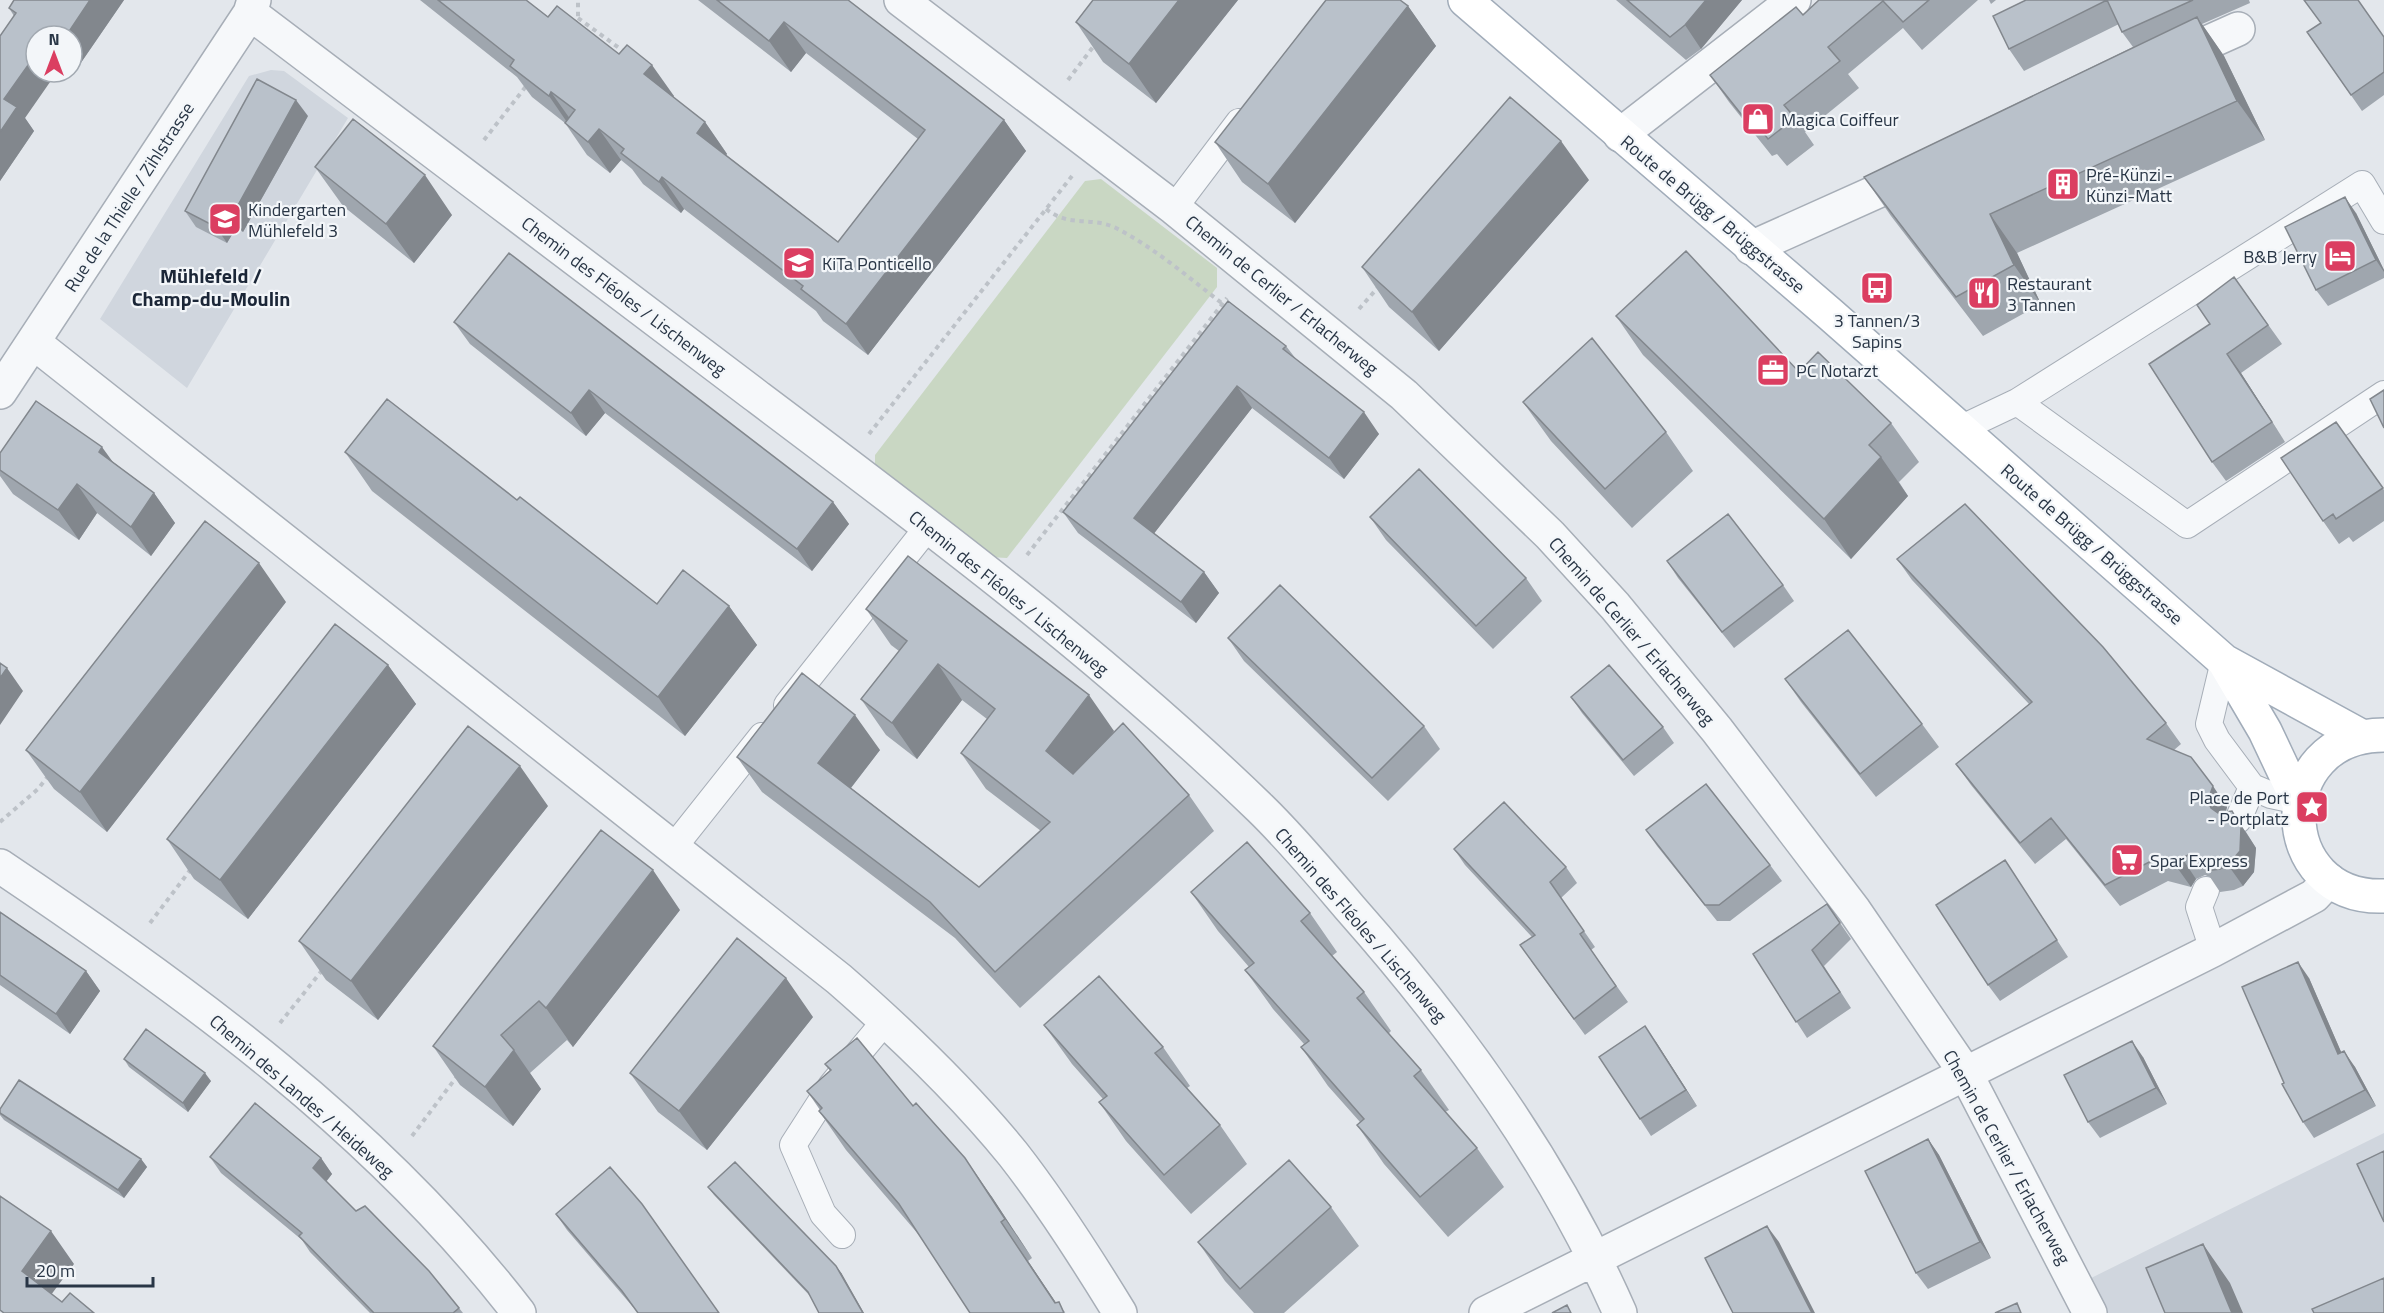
<svg xmlns="http://www.w3.org/2000/svg" width="2384" height="1313" viewBox="0 0 2384 1313" font-family="'Titillium Web',sans-serif">
<style>
.built{fill:#d0d6de}
.green{fill:#c9d7c3}
.lines{fill:none;stroke-linecap:round;stroke-linejoin:round}
.lane-casing{stroke:#a7aeb7;stroke-width:28}
.street-casing{stroke:#a7aeb7;stroke-width:36}
.primary-casing{stroke:#a1acb9;stroke-width:36}
.path{stroke:#bdc2c8;stroke-width:4;stroke-dasharray:4.5 4.5;stroke-linecap:butt}
.lane{stroke:#f6f8fa;stroke-width:26}
.street{stroke:#f6f8fa;stroke-width:33}
.primary{stroke:#fff;stroke-width:33}
.wall{fill:#9fa6ae}
.shaded-wall{fill:#82878d}
.building{fill:#b9c1ca;stroke:#82878d;stroke-width:1.5}
.labels{text-anchor:middle;dominant-baseline:central;stroke-width:4.5;stroke-linejoin:round;paint-order:stroke}
.poi-label{font-size:18px;fill:#293646;stroke:#f3f6f9;text-anchor:start}
.street-label{font-size:18px;fill:#293646;stroke:#f3f6f9}
.neighbourhood-label{font-size:20px;font-weight:bold;fill:#1b2637;stroke:#f3f6f9}
</style>
<rect width="100%" height="100%" fill="#e3e7ec"/>
<path class="built" d="M271,70L284,71L348,118L187,388L100,319L249,76Z
M2384,1133V1313H2090L2077,1285Z"/>
<path class="green" d="M1101,179L1217,268V287L1007,558L988,557L875,468V455L1085,181Z"/>
<g class="lines">
<defs>
<path id="lane" d="M1174,208L1239,122
M2017,402L2187,525L2384,394
M1960,429L2017,402L2362,184L2384,221
M2224,661L2209,724L2217,740L2252,787L2271,795L2298,801
M787,705L928,527
M2238,820L2252,787
M673,848L762,736
M2206,890L2199,907L2213,950
M842,1235L823,1214L793,1145L831,1086L886,1020"/>
<path id="street" d="M901,0L1174,208L1404,395L1550,535L1615,606L1717,730L1854,910L1966,1074L2090,1313
M250,13C418,140 587,268 755,395C928,525 1104,657 1260,808C1292,839 1321,874 1350,908C1458,1030 1554,1163 1620,1313
M2171,59L2238,29
M1620,135L1794,0
M1751,248L1916,174
M33,342L839,979C901,1033 961,1090 1013,1154C1052,1204 1087,1259 1120,1313
M0,392L250,13L254,0
M0,866C189,993 379,1131 519,1313
M1486,1313L2213,950L2314,896L2329,880"/>
<path id="primary" d="M1465,0L1830,314L2224,661L2361,736
M2225,663L2265,731L2298,801
M2384,735C2269,735 2272,900 2384,896"/>
</defs>
<use href="#lane" class="lane-casing"/>
<use href="#street" class="street-casing"/>
<use href="#primary" class="primary-casing"/>
<path class="path" d="M578,18L626,53
M574,24L578,18V0
M1068,80L1096,43
M484,140L527,85
M1046,209C1070,228 1091,216 1116,228C1155,248 1189,278 1223,304
M1359,309L1380,285
M869,434L1072,176
M1027,555L1227,298
M0,822L38,789L49,775
M150,923L191,869
M280,1023L324,968
M412,1136L458,1075"/>
<use href="#lane" class="lane"/>
<use href="#street" class="street"/>
<use href="#primary" class="primary"/>
</g>
<path class="wall" d="M14,0H124L78,67L72,63V36H36L25,118L34,131L0,181V36L14,16L9,8Z
M420,0H526L548,17L674,96L673,97L705,122L727,154L726,155L838,242L918,139L806,53L791,72L698,0H848L1004,120L1026,151L868,355L823,321L816,311L684,209L681,213L643,184L632,169L621,160L610,173L587,155L565,123L532,97L517,77Z
M1093,0H1238L1156,103L1103,62L1076,22Z
M1616,0H1742L1701,49L1686,60Z
M1819,0H1978L1922,50L1903,28L1848,74L1859,88L1805,132L1814,145L1787,166L1777,154L1772,156L1729,102L1710,75L1803,15Z
M1989,0H1996L1991,4Z
M2026,0H2249L2250,3L2202,24L2224,56L2265,140L2017,253L2041,304L1983,336L1891,216L1864,177L2133,47L2122,32L2119,24L2024,71L2009,49Z
M1408,6L1436,46L1295,223L1242,182L1215,142Z
M2307,32L2384,37V95L2362,111Z
M308,116L243,232L236,228L227,243L196,227L185,211Z
M315,167L452,215L414,263L343,206Z
M1589,180L1439,351L1389,307L1362,267Z
M2356,213L2384,270V278L2328,306L2316,290Z
M2234,277L2282,344L2241,373L2285,442L2226,481L2212,462L2210,324Z
M1616,316L1799,372L1891,423L1919,462L1899,482L1908,496L1851,559L1643,355Z
M454,322L833,502L849,524L812,571L605,413L586,436L470,344Z
M1286,346L1296,359L1379,434L1344,479L1252,408L1154,533L1204,572L1219,593L1196,623L1078,533L1063,512Z
M1523,402L1666,432L1693,471L1632,528L1551,441Z
M2336,422L2384,490V521L2353,542L2349,537L2339,544L2323,521Z
M345,452L517,500L657,604L729,606L757,645L685,736L372,491Z
M113,462L154,493L175,523L151,556L97,513L79,540L13,494L0,476V470Z
M1370,517L1526,578L1542,601L1493,649L1386,540Z
M1897,559L2166,723L2181,744L2174,750L2227,807L2226,812L2246,832L2256,848L2254,872L2243,886L2234,890L2220,892L2210,877L2205,875L2196,879L2191,887L2168,881L2120,906L2066,839L2035,864L1971,785L1956,764L2029,704L1912,580Z
M1667,561L1783,585L1794,601L1734,648L1678,578Z
M286,602L107,832L54,789L26,750Z
M866,609L1114,731L1107,739L1189,795L1214,831L1020,1008L955,938L762,792L737,757L880,750L851,788L979,887L1041,831L986,789L961,753L987,719L962,700L917,759L886,735L861,699L899,651L891,645Z
M1228,638L1424,726L1440,749L1388,801L1244,661Z
M388,665L416,704L248,919L194,879L167,839Z
M1785,679L1922,724L1939,747L1876,797L1801,702Z
M1571,697L1663,727L1674,743L1634,776L1582,713Z
M548,806L378,1020L326,980L299,941Z
M1646,830L1770,865L1782,881L1730,921H1717L1657,846Z
M1454,849L1566,867L1577,883L1561,898L1595,947L1591,950L1628,1002L1585,1035L1531,961L1532,937L1465,865Z
M2016,877L2068,957L2000,1001L1988,985Z
M1191,892L1310,913L1337,952L1332,956L1364,992L1391,1031L1388,1034L1421,1070L1449,1110L1445,1112L1477,1148L1504,1187L1448,1237L1384,1164L1357,1125L1360,1122L1328,1086L1301,1047L1304,1044L1273,1009L1245,970L1249,967L1218,931Z
M1827,904L1851,939L1824,966L1851,1008L1807,1038L1753,954Z
M680,910L573,1047L567,1040L530,1073L541,1089L513,1126L460,1085L433,1046Z
M0,912L86,971L100,991L70,1034L0,985Z
M2309,978L2341,1052L2355,1067L2376,1106L2314,1138L2303,1122L2284,1083Z
M813,1017L707,1150L658,1112L630,1073Z
M1044,1025L1163,1047L1190,1086L1187,1088L1220,1125L1247,1164L1191,1214L1126,1141L1099,1102L1103,1099L1072,1064Z
M1656,1042L1697,1106L1651,1136L1640,1119Z
M2143,1057L2167,1104L2100,1138L2088,1122Z
M124,1059L211,1081L188,1112L129,1067Z
M825,1064L913,1106L992,1197L1032,1258L1028,1261L1056,1303L1066,1313L919,1235L846,1150L819,1111L820,1110L807,1091L830,1071Z
M0,1109L141,1159L147,1167L124,1198L4,1120L0,1115Z
M1928,1139L1939,1155L1991,1258L1928,1289L1916,1273Z
M210,1157L321,1158L332,1174L326,1182L356,1211L459,1308L463,1313H370L310,1252L302,1240L221,1173Z
M708,1187L836,1266L842,1274L811,1297L714,1195Z
M1331,1207L1359,1246L1284,1313H1254L1225,1281L1198,1242Z
M556,1214L719,1313L633,1307L567,1230Z"/>
<path class="shaded-wall" d="M90,0H124L78,67L72,59V36H66Z
M1179,0H1238L1156,103L1129,64Z
M1706,0H1742L1701,49L1685,25Z
M1408,6L1436,46L1295,223L1268,184Z
M2197,17L2224,56L2265,140L2237,101Z
M784,22L806,53L791,72L769,41Z
M36,54V72H57L25,118L34,131L0,181V132L4,99Z
M652,65L674,96L666,106L644,74Z
M551,92L573,123L571,128L549,96Z
M296,100L308,116L243,232L232,216Z
M1004,120L1026,151L868,355L846,324Z
M705,122L727,154L719,164L697,133Z
M599,129L621,160L610,173L588,142Z
M1561,141L1589,180L1439,351L1412,312Z
M425,175L452,215L414,263L386,224Z
M662,177L684,209L681,213L659,182Z
M2345,197L2356,213L2384,270V272L2376,260Z
M224,212L236,228L227,243L216,227Z
M1990,214L2017,253L2041,304L2014,265Z
M2227,354L2241,373L2285,442L2272,422Z
M1237,386L1252,408L1149,540L1134,518Z
M589,390L605,413L586,436L571,413Z
M1364,412L1379,434L1344,479L1329,458Z
M102,447L123,476L99,452Z
M1881,457L1908,496L1851,559L1824,519Z
M77,484L97,513L79,540L58,510Z
M154,493L175,523L151,556L131,527Z
M833,502L849,524L812,571L797,549Z
M259,563L286,602L107,832L80,792Z
M1204,572L1219,593L1196,623L1181,602Z
M729,606L757,645L685,736L658,697Z
M938,664L962,700L917,759L892,723Z
M388,665L416,704L248,919L220,880Z
M7,668L23,691L0,725V678Z
M1089,695L1114,731L1071,786L1046,751Z
M855,715L880,750L843,798L818,763Z
M520,766L548,806L378,1020L351,981Z
M2213,786L2227,807L2223,821L2211,808L2208,800Z
M2232,811L2256,848L2254,872L2243,886L2228,865Z
M2182,858L2196,879L2191,887L2176,866Z
M653,870L680,910L573,1047L546,1008Z
M2298,962L2309,978L2349,1070L2338,1054Z
M86,971L100,991L70,1034L56,1014Z
M786,978L813,1017L707,1150L679,1111Z
M1645,1026L1656,1042L1697,1106L1686,1090Z
M2132,1041L2143,1057L2167,1104L2156,1088Z
M514,1050L541,1089L513,1126L485,1087Z
M2344,1051L2355,1067L2376,1106L2365,1090Z
M205,1073L211,1081L188,1112L183,1103Z
M1928,1139L1939,1155L1991,1258L1980,1242Z
M321,1158L332,1174L324,1184L313,1168Z
M965,1158L992,1197L1032,1258L1005,1219Z
M141,1159L147,1167L124,1198L118,1190Z
M1001,1222L1028,1261L1063,1313H1062Z
M1767,1226L1779,1242L1815,1313H1812Z
M51,1231L74,1264L45,1303L22,1271Z
M2203,1244L2230,1283L2243,1313H2232Z
M836,1266L842,1274L864,1313H863Z"/>
<path class="building" d="M14,0H90L66,36H36V54L4,99L17,107L0,132V36L16,13L9,8Z
M438,0H526L548,17L557,6L619,54L627,45L652,65L644,74L705,122L697,133L838,242L925,130L784,22L769,41L717,0H848L1004,120L846,324L801,289L803,286L662,177L659,182L621,153L624,149L599,129L588,142L565,123L575,110L551,92L549,96L510,66L514,60Z
M1093,0H1179L1129,64L1076,22Z
M1326,0H1400L1408,6L1268,184L1215,142Z
M1627,0H1706L1685,25L1670,37Z
M1819,0H1929L1903,22L1883,1L1828,47L1840,61L1784,105L1795,118L1768,139L1758,126L1753,129L1710,75L1796,7L1803,15Z
M2026,0H2193L2122,32L2107,0L2009,49L1993,16Z
M2304,0H2358L2384,37V72L2351,95L2307,32L2321,23Z
M2197,17L2237,101L1990,214L2014,265L1956,297L1864,177Z
M257,79L296,100L232,216L224,212L216,227L185,211Z
M1510,97L1561,141L1412,312L1362,267Z
M353,119L425,175L386,224L315,167Z
M2345,197L2376,260L2316,290L2285,227Z
M1686,251L1799,372L1818,352L1891,423L1869,445L1881,457L1824,519L1616,316Z
M509,253L833,502L797,549L589,390L571,413L454,322Z
M2234,277L2268,325L2227,354L2272,422L2212,462L2149,364L2210,324L2197,305Z
M1228,301L1286,346L1283,349L1364,412L1329,458L1237,386L1134,518L1204,572L1181,602L1063,512Z
M1592,338L1666,432L1605,489L1523,402Z
M2384,390V428L2370,399Z
M387,399L517,500L520,497L657,604L683,570L729,606L658,697L345,452Z
M36,401L102,447L99,452L154,493L131,527L77,484L58,510L0,470V453Z
M2336,422L2383,488L2336,519L2333,514L2323,521L2281,458Z
M1419,469L1526,578L1476,626L1370,517Z
M1965,504L2103,647L2166,723L2147,739L2191,757L2213,786L2208,800L2211,808L2218,813L2232,811L2241,827L2240,851L2228,865L2220,869L2206,871L2203,859L2190,854L2182,858L2176,866L2153,860L2105,885L2051,818L2020,843L1956,764L2032,702L1897,559Z
M1728,514L1783,585L1722,632L1667,561Z
M205,521L259,563L80,792L26,750Z
M908,556L1089,695L1046,751L1073,774L1123,723L1189,795L995,972L930,902L737,757L802,673L855,715L818,763L979,887L1050,822L961,753L995,709L938,664L892,723L861,699L907,641L866,609Z
M1280,585L1424,726L1372,778L1228,638Z
M335,624L388,665L220,880L167,839Z
M1848,630L1922,724L1860,774L1785,679Z
M0,663L7,668L0,678Z
M1609,665L1663,727L1623,760L1571,697Z
M468,726L520,766L351,981L299,941Z
M1706,784L1770,865L1719,905H1705L1646,830Z
M1504,802L1566,867L1550,882L1584,931L1580,934L1616,986L1574,1019L1520,945L1535,935L1454,849Z
M601,830L653,870L546,1008L539,1001L501,1035L514,1050L485,1087L433,1046Z
M1247,842L1310,913L1301,921L1364,992L1357,998L1421,1070L1414,1076L1477,1148L1420,1197L1357,1125L1364,1119L1301,1047L1309,1041L1245,970L1254,963L1191,892Z
M2005,860L2057,940L1988,985L1936,905Z
M1827,904L1840,923L1812,950L1840,992L1796,1022L1753,954Z
M0,912L86,971L56,1014L0,975Z
M737,938L786,978L679,1111L630,1073Z
M2298,962L2338,1054L2344,1051L2365,1090L2303,1122L2282,1084L2284,1083L2242,987Z
M1099,976L1163,1047L1155,1053L1220,1125L1164,1175L1099,1102L1107,1096L1044,1025Z
M1645,1026L1686,1090L1640,1119L1599,1057Z
M146,1029L205,1073L183,1103L124,1059Z
M857,1038L913,1106L916,1103L965,1158L1005,1219L1001,1222L1055,1303L1059,1302L1064,1313H970L899,1204L819,1111L822,1108L807,1091L831,1070L825,1064Z
M2132,1041L2156,1088L2088,1122L2064,1075Z
M19,1080L141,1159L118,1190L0,1113V1109Z
M255,1103L321,1158L313,1168L356,1211L365,1206L429,1271L459,1308L453,1313H374L299,1236L302,1233L210,1157Z
M1928,1139L1980,1242L1916,1273L1865,1171Z
M2384,1151V1222L2357,1164Z
M1289,1160L1331,1207L1240,1289L1198,1242Z
M735,1162L836,1266L863,1313H819L808,1292L708,1187Z
M610,1167L642,1204L719,1313H638L622,1291L556,1214Z
M0,1196L51,1231L22,1271L62,1302L70,1293L94,1313H4L0,1310Z
M1767,1226L1812,1313H1733L1705,1258Z
M2203,1244L2232,1313H2165L2146,1268Z
M2384,1278V1313H2314L2312,1309Z
M2017,1303L2021,1313H1995Z
M1567,1305L1571,1313H1552Z"/>
<defs>
<symbol id="shop-square" viewBox="-11 -11 22 22"><rect x="-9" y="-9" width="18" height="18" rx="4" fill="#db3e61" stroke="#f3f6f9"/><path d="M-5-2.5h2.3a2.7 3.5 0 0 1 5.4 0H5L5.5 6h-11ZM-1.5-2.5h3a1.5 2.3 0 0 0-3 0Z" fill="#fff"/></symbol>
<symbol id="building-square" viewBox="-11 -11 22 22"><rect x="-9" y="-9" width="18" height="18" rx="4" fill="#db3e61" stroke="#f3f6f9"/><path d="M-4-6H4V6H1V3H-1V6H-4ZM-2.5-4.3h1.7v1.8h-1.7ZM.8-4.3h1.7v1.8H.8ZM-2.5-1h1.7V.8h-1.7ZM.8-1h1.7V.8H.8Z" fill="#fff"/></symbol>
<symbol id="school-square" viewBox="-11 -11 22 22"><rect x="-9" y="-9" width="18" height="18" rx="4" fill="#db3e61" stroke="#f3f6f9"/><path d="M0-5L7-2L0 1L-7-2ZM-4 1L0 2.5L4 1V4Q0 6-4 4Z" fill="#fff"/></symbol>
<symbol id="hotel-square" viewBox="-11 -11 22 22"><rect x="-9" y="-9" width="18" height="18" rx="4" fill="#db3e61" stroke="#f3f6f9"/><path d="M-6-4.5h1.5V1H6V5H4.5V3h-9V5H-6ZM-4 0a1.8 1.8 0 1 1 3.6 0ZM.5 0V-2.5h3Q6-2.5 6 0Z" fill="#fff"/></symbol>
<symbol id="bus-square" viewBox="-11 -11 22 22"><rect x="-9" y="-9" width="18" height="18" rx="4" fill="#db3e61" stroke="#f3f6f9"/><path d="M-5-6H5V4H4V6H2V4H-2V6H-4V4H-5ZM-3.5-4V0h7V-4ZM-3.5 1.2v1.5H-2V1.2ZM2 1.2v1.5H3.5V1.2Z" fill="#fff"/></symbol>
<symbol id="restaurant-square" viewBox="-11 -11 22 22"><rect x="-9" y="-9" width="18" height="18" rx="4" fill="#db3e61" stroke="#f3f6f9"/><path d="M-5-6h1v4h1v-4h1v4h1v-4h1v5L-1.5 .5V6h-2V.5L-5-1ZM5-6V6H3V1.5H1.5Q1.5-4 5-6Z" fill="#fff"/></symbol>
<symbol id="office-square" viewBox="-11 -11 22 22"><rect x="-9" y="-9" width="18" height="18" rx="4" fill="#db3e61" stroke="#f3f6f9"/><path d="M-6-3h4V-5.5h4V-3h4V5H-6ZM-1-4.5V-3h2v-1.5ZM-6 0V1H6V0Z" fill="#fff"/></symbol>
<symbol id="sight-square" viewBox="-11 -11 22 22"><rect x="-9" y="-9" width="18" height="18" rx="4" fill="#db3e61" stroke="#f3f6f9"/><path d="M0-6L1.8-2.2L6-1.7L2.9 1.2L3.7 5.4L0 3.3L-3.7 5.4L-2.9 1.2L-6-1.7L-1.8-2.2Z" fill="#fff"/></symbol>
<symbol id="supermarket-square" viewBox="-11 -11 22 22"><rect x="-9" y="-9" width="18" height="18" rx="4" fill="#db3e61" stroke="#f3f6f9"/><path d="M-6-5.5h2.5l.6 2H6L4.5 2H-2.5L-4.4-4H-6ZM-1.5 3.2a1.3 1.3 0 1 0 .1 0ZM3 3.2a1.3 1.3 0 1 0 .1 0Z" fill="#fff"/></symbol>
</defs>
<g fill-rule="evenodd">
<use href="#shop-square" x="1739" y="100" width="38" height="38"/>
<use href="#building-square" x="2044" y="165" width="38" height="38"/>
<use href="#school-square" x="206" y="200" width="38" height="38"/>
<use href="#hotel-square" x="2321" y="237" width="38" height="38"/>
<use href="#school-square" x="780" y="244" width="38" height="38"/>
<use href="#bus-square" x="1858" y="269" width="38" height="38"/>
<use href="#restaurant-square" x="1965" y="274" width="38" height="38"/>
<use href="#office-square" x="1754" y="351" width="38" height="38"/>
<use href="#sight-square" x="2293" y="788" width="38" height="38"/>
<use href="#supermarket-square" x="2108" y="841" width="38" height="38"/>
</g>
<g class="labels">
<g class="poi-label">
<text x="1781" y="119">Magica Coiffeur</text>
<text x="2086" y="174">Pré-Künzi -<tspan x="2086" dy="21">Künzi-Matt</tspan></text>
<text x="248" y="209">Kindergarten<tspan x="248" dy="21">Mühlefeld 3</tspan></text>
<text x="2317" y="256" text-anchor="end">B&amp;B Jerry</text>
<text x="822" y="263">KiTa Ponticello</text>
<text x="2007" y="283">Restaurant<tspan x="2007" dy="21">3 Tannen</tspan></text>
<text x="1877" y="320" text-anchor="middle">3 Tannen/3<tspan x="1877" dy="21">Sapins</tspan></text>
<text x="1796" y="370">PC Notarzt</text>
<text x="2289" y="797" text-anchor="end">Place de Port<tspan x="2289" dy="21">- Portplatz</tspan></text>
<text x="2150" y="860">Spar Express</text>
</g>
<g class="street-label">
<text transform="translate(129 197) rotate(-57)">Rue de la Thielle / Zihlstrasse</text>
<text transform="translate(1713 214) rotate(40)">Route de Brügg / Brüggstrasse</text>
<text transform="translate(1282 295) rotate(39)">Chemin de Cerlier / Erlacherweg</text>
<text transform="translate(624 296) rotate(37)">Chemin des Fléoles / Lischenweg</text>
<text transform="translate(2092 544) rotate(41)">Route de Brügg / Brüggstrasse</text>
<text transform="translate(1009 593) rotate(39)">Chemin des Fléoles / Lischenweg</text>
<text transform="translate(1632 631) rotate(49)">Chemin de Cerlier / Erlacherweg</text>
<text transform="translate(1361 925) rotate(49)">Chemin des Fléoles / Lischenweg</text>
<text transform="translate(302 1096) rotate(41)">Chemin des Landes / Heideweg</text>
<text transform="translate(2007 1157) rotate(61)">Chemin de Cerlier / Erlacherweg</text>
</g>
<g class="neighbourhood-label">
<text x="211" y="275">Mühlefeld /<tspan x="211" dy="23">Champ-du-Moulin</tspan></text>
</g>
</g>
<g transform="translate(54 54)"><circle r="28" fill="#f3f6f9" stroke="#a2a9b1" stroke-width="1.5"/>
<path d="M0-4.5L10 22L0 15L-10 22Z" fill="#db3e61"/>
<text y="-9" font-size="16" font-weight="bold" text-anchor="middle" fill="#293646">N</text>
</g>
<path d="M27 1277v9h126v-9" fill="none" stroke="#293646" stroke-width="3"/>
<text x="36" y="1277" font-size="18" fill="#293646" stroke="#f3f6f9" stroke-width="4.5" paint-order="stroke">20 m</text>
</svg>
